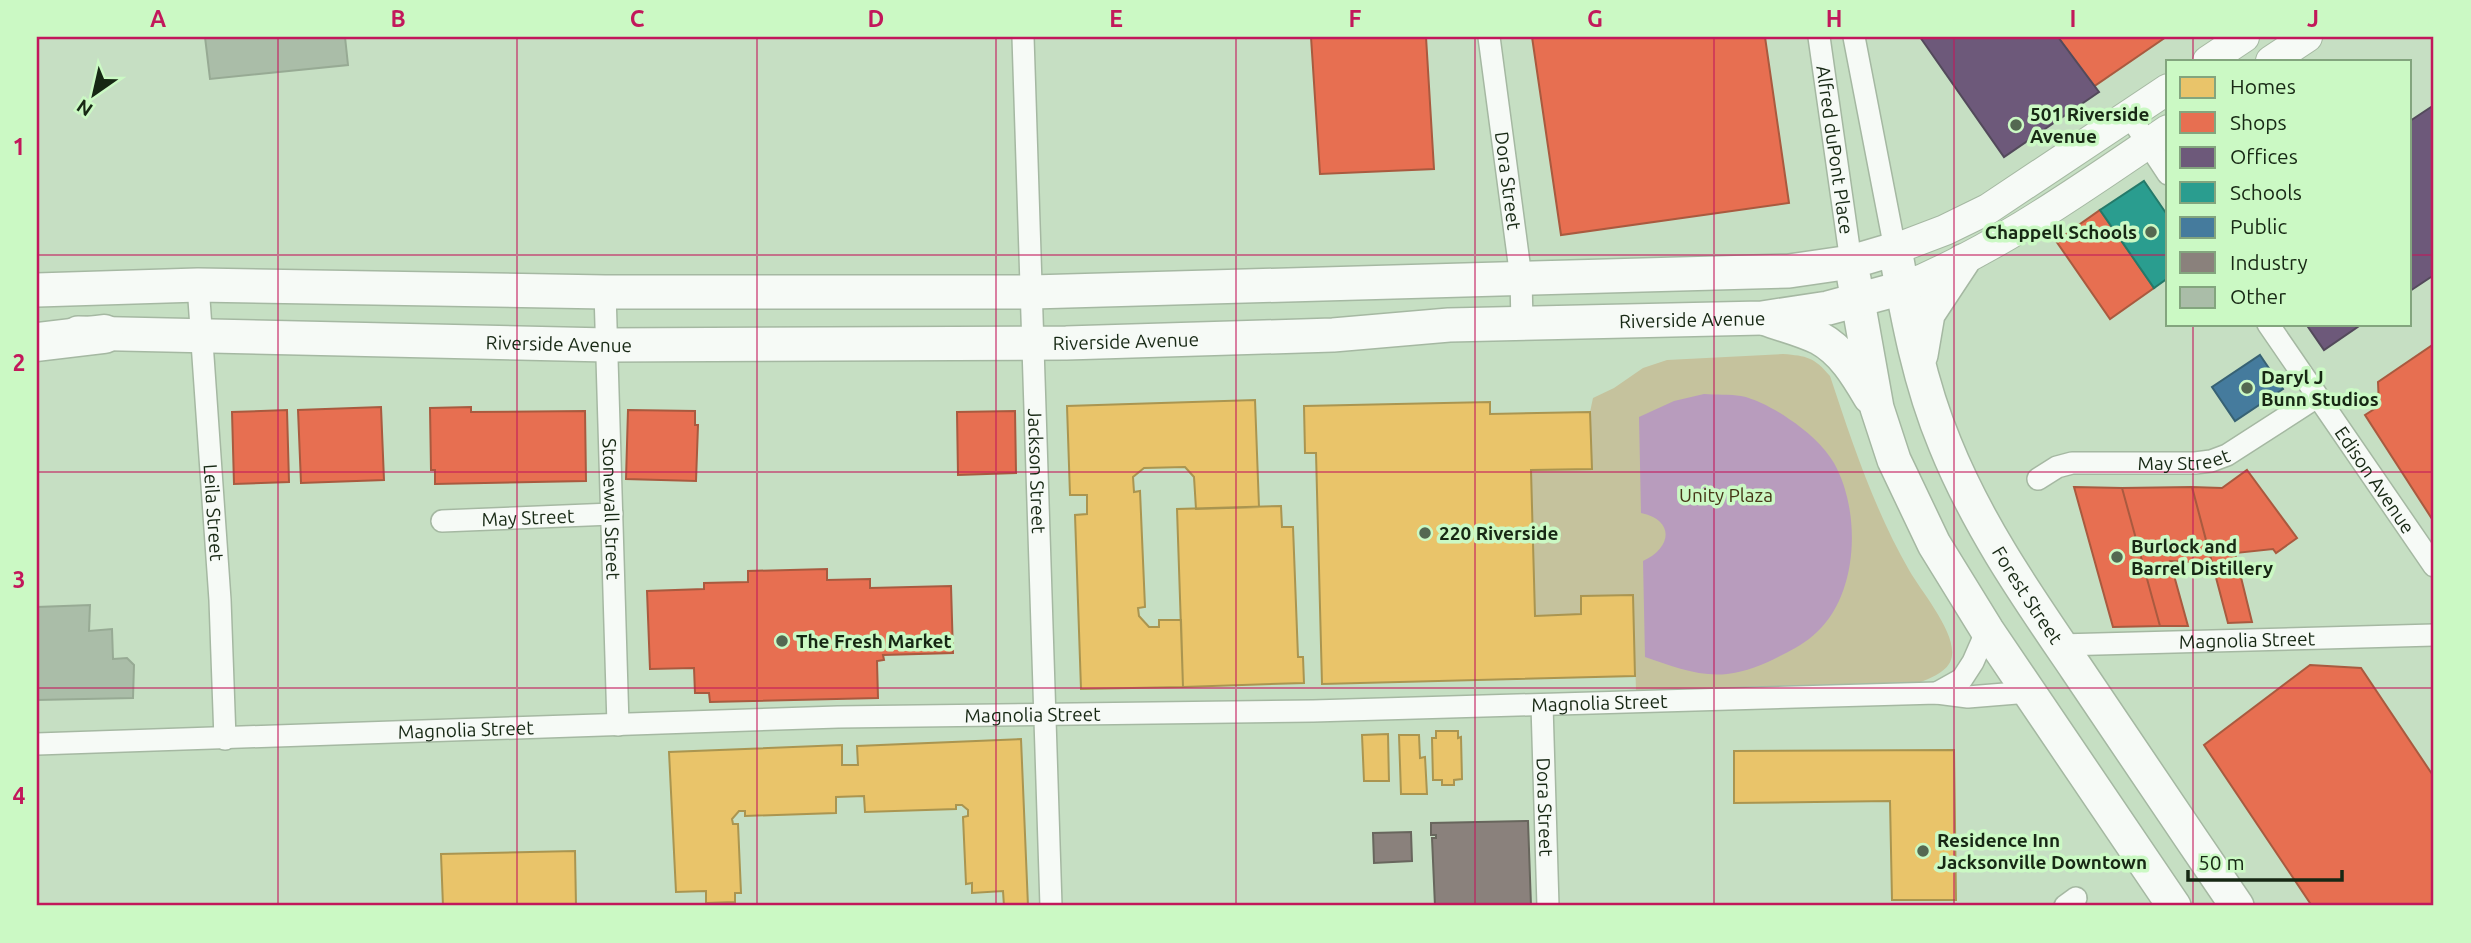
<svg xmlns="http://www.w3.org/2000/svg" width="2471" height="943" viewBox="0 0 2471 943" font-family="Ubuntu,sans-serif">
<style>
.green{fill:#c5c29d}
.water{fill:#b89cbd}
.homes{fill:#e9c46a;stroke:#aa9550;stroke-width:2}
.shops{fill:#e76f51;stroke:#a95a3f;stroke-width:2}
.offices{fill:#6d597a;stroke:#534a5b;stroke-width:2}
.schools{fill:#2a9d8f;stroke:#247a6a;stroke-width:2}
.public{fill:#457b9d;stroke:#376274;stroke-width:2}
.industry{fill:#8a817c;stroke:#68665d;stroke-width:2}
.building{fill:#aabda8;stroke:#97aa94;stroke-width:2}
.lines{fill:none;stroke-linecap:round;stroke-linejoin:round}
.minor-casing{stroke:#a5b8a2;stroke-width:24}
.secondary-casing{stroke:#a5b8a2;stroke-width:32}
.primary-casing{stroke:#a5b8a2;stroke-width:36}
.motorway-casing{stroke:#a5b8a2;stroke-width:41}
.minor{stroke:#f6faf6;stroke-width:21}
.secondary{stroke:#f6faf6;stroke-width:30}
.primary{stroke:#f6faf6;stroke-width:33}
.motorway{stroke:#f6faf6;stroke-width:38}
.grid{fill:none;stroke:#c2185b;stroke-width:2;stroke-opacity:0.55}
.poi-dot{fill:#546851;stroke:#cbf9c4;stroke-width:2.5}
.labels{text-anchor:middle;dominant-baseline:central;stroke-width:7;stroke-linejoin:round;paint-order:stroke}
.poi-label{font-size:19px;font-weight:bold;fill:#172814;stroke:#cbf9c4;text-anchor:start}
.street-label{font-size:19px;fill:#172814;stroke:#cbf9c4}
.park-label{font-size:19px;fill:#463616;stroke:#cbf9c4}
.neatline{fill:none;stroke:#c2185b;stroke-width:2.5}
.grid-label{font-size:23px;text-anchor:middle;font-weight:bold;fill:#c2185b}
</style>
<rect width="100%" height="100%" fill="#c6dfc3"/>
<path class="green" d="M1783,354C1807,356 1814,357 1830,376C1852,442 1874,509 1909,570C1921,591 1955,631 1952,655C1951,670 1933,677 1921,682L1636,690L1633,595L1581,596V614L1535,616L1531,470L1592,469L1590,412L1593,398L1614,388L1643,368L1667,360Z"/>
<path class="water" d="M1704,394C1716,395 1730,394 1741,396C1757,399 1776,410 1789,419C1806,430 1824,446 1834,463C1861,511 1859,593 1817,632C1807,642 1794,649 1782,655C1765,664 1746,672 1727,674C1699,677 1671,666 1645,657L1643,561C1672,548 1675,520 1641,513L1639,417L1674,401Z"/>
<path class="homes" d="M1255,400L1259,507L1196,509L1194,477L1185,467L1144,468L1133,477L1134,492L1140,491L1145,607L1138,608L1139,616L1149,627H1159V620H1181L1183,687L1081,689L1075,515L1087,514V495H1070L1067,406Z
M1490,402V414L1590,412L1592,469L1531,470L1535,616L1581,614V596L1633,595L1635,676L1322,684L1316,453H1305L1304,406Z
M1281,506L1282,527H1293L1298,657H1303L1304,683L1183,687L1177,509Z
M1436,731H1458V738L1461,737L1462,779L1454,780V785H1442V780H1433L1432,738H1436Z
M1388,734L1389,781H1364L1362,735Z
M1399,735H1419L1420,758L1425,757L1427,794H1401Z
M1021,739L1028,906H1004L1003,891L972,893V883L966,884L963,817L968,816V810L962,805H956V809L865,812L864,796L836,797V813L745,816V811H739L732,819L733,824H738L741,893H735V902L706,903V891L676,892L669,752L842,745V765H858L857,746Z
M1954,750L1956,900H1892L1890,801L1734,803V751Z
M575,851L576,906H443L441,854Z"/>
<path class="shops" d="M1311,37H1426L1434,169L1320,174Z
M1532,37H1765L1789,203L1561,235Z
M2058,37H2166L2093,87Z
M2100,210L2154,288L2110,319L2056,241Z
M2434,344V522L2365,415L2379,406L2378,382Z
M381,407L384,480L301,483L298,410Z
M471,407V412L585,411L586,481L435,484V470H431L430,408Z
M287,410L289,482L234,484L232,412Z
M628,410L695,411V425H698L696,481L626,479Z
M1015,411L1016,473L958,475L957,412Z
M2247,470L2297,538L2276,553L2273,549L2235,553L2252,622L2228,623L2192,487L2222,488Z
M2074,487L2122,488L2160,626L2113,627Z
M2192,487L2212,563L2170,561L2188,626H2160L2122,488Z
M827,569V580L870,579V588L951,586L953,653L883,655L884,660L877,661L878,698L710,702L709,693H695L694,668L650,669L647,591L704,589V583L748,582V571Z
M2310,665L2361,668L2434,777V906H2312L2204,745Z"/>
<path class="offices" d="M1920,37H2058L2099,92L2004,157Z
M2434,105V275L2410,291V121Z
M2306,324H2362L2324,350Z"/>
<path class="schools" d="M2144,181L2168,216V278L2154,288L2100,210Z"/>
<path class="public" d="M2260,355L2283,389L2235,421L2212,387Z"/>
<path class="industry" d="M1528,821L1531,906H1435L1432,838H1436V835H1431V823Z
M1411,832L1412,861L1374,863L1373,833Z"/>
<path class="building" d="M205,37H345L348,65L210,79Z
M90,605L89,631L112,629L113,659L127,658L134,665L133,698L37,700V607Z"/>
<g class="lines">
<defs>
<g id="minor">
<path id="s1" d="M1023,37L1051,906"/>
<path id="s2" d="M1489,37L1521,278L1522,324"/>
<path id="s3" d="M1819,37L1851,262"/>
<path d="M1854,37L1895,249"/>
<path d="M2129,115L2168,174"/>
<path id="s4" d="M198,285L220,600L225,739"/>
<path id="s5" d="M605,292L618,725"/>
<path id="s6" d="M2268,324L2434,566"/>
<path id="s7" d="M2038,479L2057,467L2072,463H2195L2211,461L2227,455L2317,397"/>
<path id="s8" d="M442,521L612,514"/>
<path id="s9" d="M2060,645L2434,635"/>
<path d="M1937,693L1962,679L1973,662L1987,630"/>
<path id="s10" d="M1542,705L1548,906"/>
<path id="s11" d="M37,744L838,717L1313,711L1937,693L1968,697L2029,692"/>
<path d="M2065,906L2076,898"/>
</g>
<path id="secondary" d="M2208,61L2244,37
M2271,61L2307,37
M1895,249L1945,230L1988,209L2168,89
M1902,288C1998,249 2082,188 2168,130"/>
<g id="primary">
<path d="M1854,279L1877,408L1894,460L1934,544L1987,630L2174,906"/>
<path id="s12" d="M37,290L198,285L605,292H1032L1789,271L1851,262L1895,249C1907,315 1919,382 1945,444C1978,526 2027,596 2076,668C2130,748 2183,827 2237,906"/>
<path d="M1766,319C1783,325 1803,330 1819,338C1843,351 1857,375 1870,397"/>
<path id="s13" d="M78,333L607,345L1066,343L1333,335L1449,325L1762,318L1828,308L1902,288"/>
<path d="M1921,355L1928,314L1963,261"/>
</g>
<path id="motorway" d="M37,342L104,334"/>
</defs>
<use href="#minor" class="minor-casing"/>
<use href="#secondary" class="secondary-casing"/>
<use href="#primary" class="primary-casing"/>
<use href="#motorway" class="motorway-casing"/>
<use href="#minor" class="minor"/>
<use href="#secondary" class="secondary"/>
<use href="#primary" class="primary"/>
<use href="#motorway" class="motorway"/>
</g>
<path class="grid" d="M278,37V906M517,37V906M757,37V906M996,37V906M1236,37V906M1475,37V906M1714,37V906M1954,37V906M2193,37V61M37,255H2168M2410,255H2434M2193,324V906M37,472H2434M37,688H2434"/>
<g class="poi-dot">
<circle cx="2016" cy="125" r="7"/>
<circle cx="2151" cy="232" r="7"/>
<circle cx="2247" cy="388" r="7"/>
<circle cx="1425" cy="533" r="7"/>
<circle cx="2117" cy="557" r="7"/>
<circle cx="782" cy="641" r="7"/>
<circle cx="1923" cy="851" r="7"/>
</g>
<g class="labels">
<g class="poi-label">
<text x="2030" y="114">501 Riverside<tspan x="2030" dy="22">Avenue</tspan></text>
<text x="2137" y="232" text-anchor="end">Chappell Schools</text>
<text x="2261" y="377">Daryl J<tspan x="2261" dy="22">Bunn Studios</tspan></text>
<text x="1439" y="533">220 Riverside</text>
<text x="2131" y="546">Burlock and<tspan x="2131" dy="22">Barrel Distillery</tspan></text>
<text x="796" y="641">The Fresh Market</text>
<text x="1937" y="840">Residence Inn<tspan x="1937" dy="22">Jacksonville Downtown</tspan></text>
</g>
<g class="street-label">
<text stroke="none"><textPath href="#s3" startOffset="114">Alfred duPont Place</textPath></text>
<text stroke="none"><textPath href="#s2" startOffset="145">Dora Street</textPath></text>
<text stroke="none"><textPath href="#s13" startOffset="1615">Riverside Avenue</textPath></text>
<text stroke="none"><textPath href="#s13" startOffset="1048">Riverside Avenue</textPath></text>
<text stroke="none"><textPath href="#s13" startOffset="481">Riverside Avenue</textPath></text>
<text stroke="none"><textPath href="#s7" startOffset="150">May Street</textPath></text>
<text stroke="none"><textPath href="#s1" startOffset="434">Jackson Street</textPath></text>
<text stroke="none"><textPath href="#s6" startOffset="189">Edison Avenue</textPath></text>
<text stroke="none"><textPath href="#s5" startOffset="217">Stonewall Street</textPath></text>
<text stroke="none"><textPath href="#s4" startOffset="228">Leila Street</textPath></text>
<text stroke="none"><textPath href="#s8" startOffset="86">May Street</textPath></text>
<text stroke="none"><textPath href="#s12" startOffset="2235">Forest Street</textPath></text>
<text stroke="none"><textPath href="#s9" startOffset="187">Magnolia Street</textPath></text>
<text stroke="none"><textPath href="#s11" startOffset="1563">Magnolia Street</textPath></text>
<text stroke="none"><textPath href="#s11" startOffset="996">Magnolia Street</textPath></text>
<text stroke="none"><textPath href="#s11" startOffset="429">Magnolia Street</textPath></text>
<text stroke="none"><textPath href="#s10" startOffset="102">Dora Street</textPath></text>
</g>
<g class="park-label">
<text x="1726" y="495">Unity Plaza</text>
</g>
</g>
<rect width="2471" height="943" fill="none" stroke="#cbf9c4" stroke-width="77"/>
<rect x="2166" y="60" width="245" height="266" fill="#cbf9c4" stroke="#83a57e" stroke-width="2"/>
<rect x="2180" y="77" width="35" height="21" fill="#e9c46a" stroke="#83a57e" stroke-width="2"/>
<text x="2230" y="94" font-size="21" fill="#172814">Homes</text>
<rect x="2180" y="112" width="35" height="21" fill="#e76f51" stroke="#83a57e" stroke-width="2"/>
<text x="2230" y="130" font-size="21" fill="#172814">Shops</text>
<rect x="2180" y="147" width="35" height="21" fill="#6d597a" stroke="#83a57e" stroke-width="2"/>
<text x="2230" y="164" font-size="21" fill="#172814">Offices</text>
<rect x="2180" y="182" width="35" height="21" fill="#2a9d8f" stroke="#83a57e" stroke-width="2"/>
<text x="2230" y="200" font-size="21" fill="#172814">Schools</text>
<rect x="2180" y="217" width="35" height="21" fill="#457b9d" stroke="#83a57e" stroke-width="2"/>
<text x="2230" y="234" font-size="21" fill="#172814">Public</text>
<rect x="2180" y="252" width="35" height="21" fill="#8a817c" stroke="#83a57e" stroke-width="2"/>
<text x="2230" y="270" font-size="21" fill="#172814">Industry</text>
<rect x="2180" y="287" width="35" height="21" fill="#aabda8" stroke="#83a57e" stroke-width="2"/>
<text x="2230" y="304" font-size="21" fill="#172814">Other</text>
<g transform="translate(94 94) rotate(214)" stroke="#cbf9c4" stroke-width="5" paint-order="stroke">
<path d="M0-5L12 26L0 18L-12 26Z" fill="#172814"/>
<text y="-10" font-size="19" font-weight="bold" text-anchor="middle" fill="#172814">N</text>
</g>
<path d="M2188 870v10h154v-10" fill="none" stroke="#172814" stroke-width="3.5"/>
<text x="2198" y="870" font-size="21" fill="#172814" stroke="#cbf9c4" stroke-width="5" paint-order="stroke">50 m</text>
<rect x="38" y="38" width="2394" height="866" class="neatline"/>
<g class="grid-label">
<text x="158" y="27">A</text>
<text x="398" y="27">B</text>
<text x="637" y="27">C</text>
<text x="876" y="27">D</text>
<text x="1116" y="27">E</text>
<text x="1355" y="27">F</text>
<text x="1595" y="27">G</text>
<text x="1834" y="27">H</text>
<text x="2073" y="27">I</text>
<text x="2313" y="27">J</text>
<text x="19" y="155">1</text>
<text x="19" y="371">2</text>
<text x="19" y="588">3</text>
<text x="19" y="804">4</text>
</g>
</svg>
